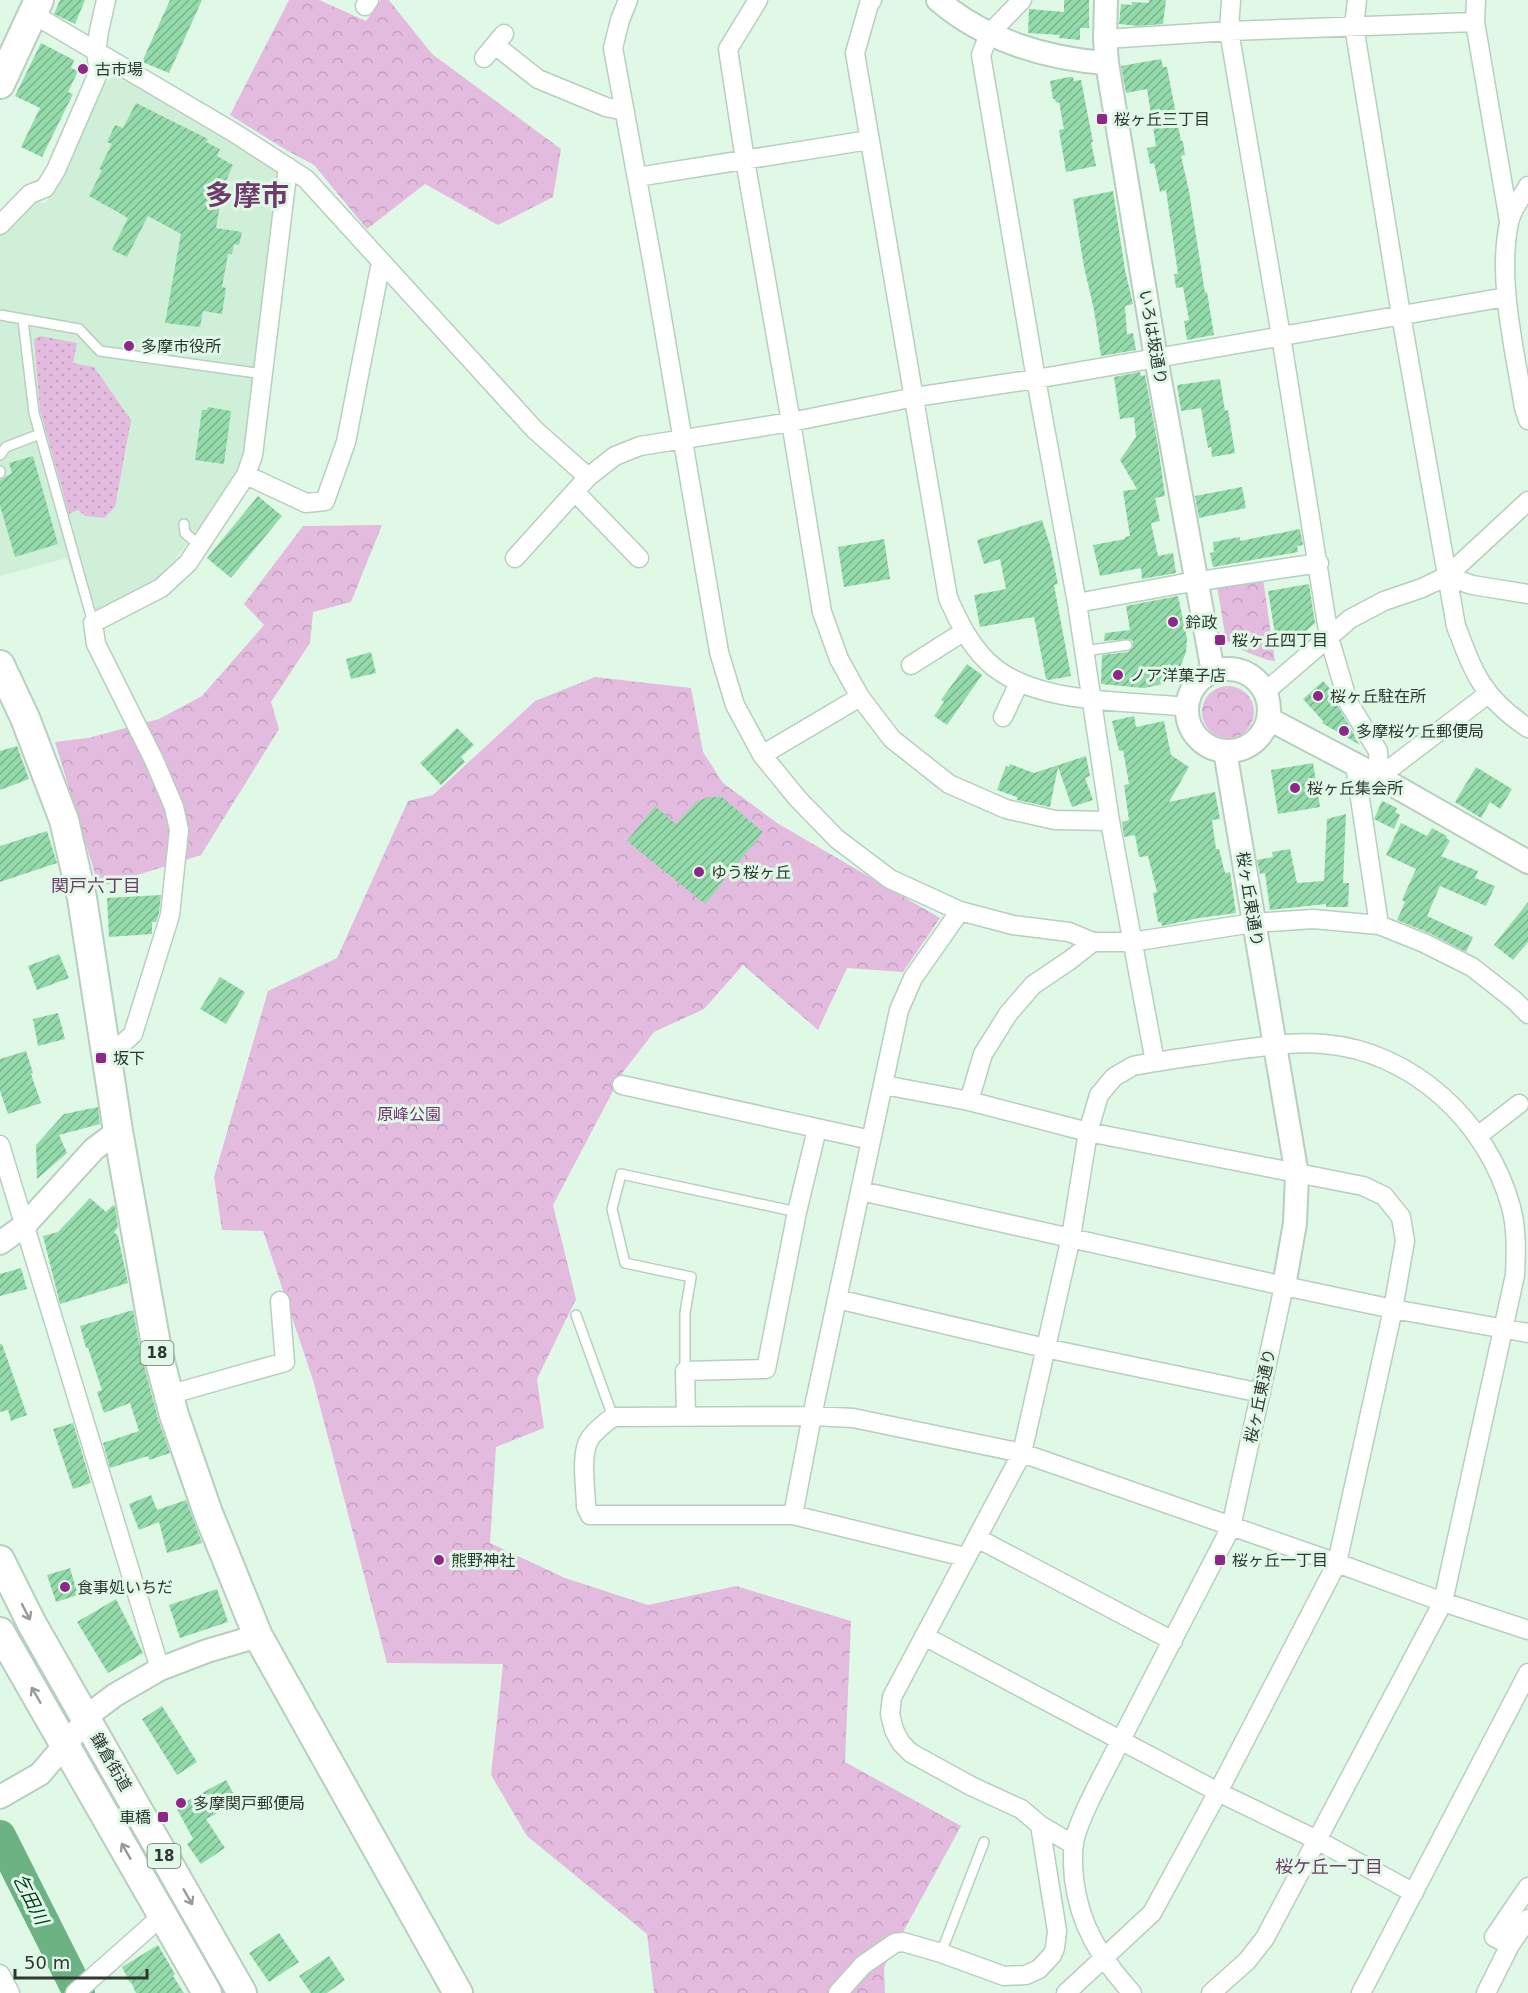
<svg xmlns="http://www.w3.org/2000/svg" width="1528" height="1993" viewBox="0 0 1528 1993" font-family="'DejaVu Sans','Noto Sans JP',sans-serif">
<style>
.built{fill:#d0efd9}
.grass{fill:url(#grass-dots)}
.forest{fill:url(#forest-crowns)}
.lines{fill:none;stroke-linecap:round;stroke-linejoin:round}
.river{stroke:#6cb283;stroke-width:32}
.building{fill:url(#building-hatch)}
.service-casing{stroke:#b7cfbe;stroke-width:12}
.minor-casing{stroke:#b7cfbe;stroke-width:21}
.tertiary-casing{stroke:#b7cfbe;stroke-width:26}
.primary-casing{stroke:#b7cfbe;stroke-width:32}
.service{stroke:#fff;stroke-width:9}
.minor{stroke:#fff;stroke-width:18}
.tertiary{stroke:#fff;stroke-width:22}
.primary{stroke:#fff;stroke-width:28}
.oneway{stroke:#969b98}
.poi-dot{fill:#8f268a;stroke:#e0f9e7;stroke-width:2}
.labels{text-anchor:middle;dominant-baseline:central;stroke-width:6;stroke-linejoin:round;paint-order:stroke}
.shield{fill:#e0f9e7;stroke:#637168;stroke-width:1.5}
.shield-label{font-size:15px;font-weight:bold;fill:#2e3731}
.poi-label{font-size:16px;fill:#2e3731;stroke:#e0f9e7;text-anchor:start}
.street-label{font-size:16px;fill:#2e3731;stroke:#e0f9e7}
.park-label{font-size:16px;fill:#763172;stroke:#e0f9e7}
.neighbourhood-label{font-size:18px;fill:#703b6c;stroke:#e0f9e7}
.water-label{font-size:18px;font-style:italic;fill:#00391b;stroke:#e0f9e7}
.town-label{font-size:28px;font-weight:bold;fill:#703b6c;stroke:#e0f9e7}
</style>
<defs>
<pattern id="grass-dots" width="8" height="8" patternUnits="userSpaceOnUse" patternTransform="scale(1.5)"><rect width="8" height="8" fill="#e3bbde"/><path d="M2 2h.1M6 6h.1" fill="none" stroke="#c3a1bf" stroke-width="1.8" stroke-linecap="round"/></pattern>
<pattern id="forest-crowns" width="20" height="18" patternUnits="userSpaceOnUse" patternTransform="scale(1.5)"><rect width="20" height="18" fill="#e3bbde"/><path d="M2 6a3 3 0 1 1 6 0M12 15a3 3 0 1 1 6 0" fill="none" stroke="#c3a1bf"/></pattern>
<pattern id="building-hatch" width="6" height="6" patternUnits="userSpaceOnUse" patternTransform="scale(1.5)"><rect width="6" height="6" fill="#94dbab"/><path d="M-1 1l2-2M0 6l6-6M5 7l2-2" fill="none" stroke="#79b28c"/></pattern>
</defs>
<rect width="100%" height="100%" fill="#e0f9e7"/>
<path class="built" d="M117,74L274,167L280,179L244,457L232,484L175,560L157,580L87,620L67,558L0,576V235L32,202L46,203L101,86Z"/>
<path class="grass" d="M40,336L77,343L73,363L94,367L131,420L115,507L104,518L85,516L78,510L69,514L40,410L34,339Z
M103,1780L225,1993H216L97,1783Z"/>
<path class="forest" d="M289,0H319L366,21L381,0H389L432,54L561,149L553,197L498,225L425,184L367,229L314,165L288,151L230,115Z
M382,525L351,602L313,612L310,643L271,702L279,729L201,855L99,887L55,742L88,738L159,719L202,696L264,625L244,604L303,526Z
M1263,579L1275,661C1266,661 1233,647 1226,640L1217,586Z
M595,677L691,688L703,752L723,783L777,823L940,918L903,972L847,968L818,1030L743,965L704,1009L654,1032L623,1072L553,1205L576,1299L537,1379L544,1428L496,1447L490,1543L565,1578L648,1605L736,1586L851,1621L845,1762L961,1826L884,1967L885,1993H654L647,1934L527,1836L491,1775L503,1664L387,1663L313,1380L263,1231L222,1230L214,1177L268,991L337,958L408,801L433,795L535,701Z
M1202 712a26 26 0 1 1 52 0a26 26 0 1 1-52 0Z"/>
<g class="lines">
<path class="river" d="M0,1836L79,1993"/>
</g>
<path class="building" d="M60,0H85L75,24L54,14Z
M170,0H202L169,73L142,62Z
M1064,0H1089V28H1080V40L1059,38L1060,35L1028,33L1029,9L1064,12Z
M1149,0H1166L1163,24L1138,26L1119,24L1121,4L1132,5V2L1149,3Z
M41,43L74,60L71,68L78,71L68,92L73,94L42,157L21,147L40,108L15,96Z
M1161,59L1163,67H1167L1181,141H1183L1185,155L1181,156L1189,191L1205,293L1207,292L1214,335L1187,340L1184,321L1189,320L1183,287L1176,288L1174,274H1178L1166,190L1160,192L1154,163L1150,164L1147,148L1156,146L1147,89L1126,93L1121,66Z
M1069,77H1073L1074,81L1081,80L1093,142H1091L1096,166L1066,172L1059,130L1064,129L1059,102L1056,103L1055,99H1053L1050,81Z
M136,103L208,139L206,142L220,149L217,156L233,165L223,188L216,228L242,232L239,245L234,244L232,254H228L222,287L226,288L222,314L203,311L200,327L165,323L181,234L148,216L127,257L112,250L128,218L89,196L102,170L99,169L112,144L107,142L115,125L123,128Z
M1113,191L1125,270L1133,304L1125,306L1127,334L1133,333L1136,350L1101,356L1094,310L1084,267L1073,199Z
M1140,372L1141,376L1145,375L1159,452L1165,496L1155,498L1160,521L1151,523L1158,556L1173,553L1176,573L1142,579L1141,568L1100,576L1093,545L1125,539V537L1130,536L1123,491L1137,489L1120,460L1136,437L1134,417L1120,419L1114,377Z
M1220,379L1225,411L1228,410L1235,453L1212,457L1211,447L1208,448L1201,408L1181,411L1177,385Z
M208,407L231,411L224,464L195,460L202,410H207Z
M33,456L58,544L15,557L0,506V480L12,473L9,463Z
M1242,487L1246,508L1199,518L1195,496Z
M258,496L282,516L231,578L207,558Z
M1042,520L1050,545L1058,584L1054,585L1071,676L1049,680L1046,679L1034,617L980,627L974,595L1006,589L1000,559L984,564L977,540Z
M1300,529L1303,545L1297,546L1298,552L1213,567L1210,553L1214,552L1213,542L1240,537V541Z
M884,539L890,579L844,587L838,547Z
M1309,584L1315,623L1303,634L1291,635L1292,644L1277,646L1268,591Z
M1178,596L1187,639L1186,652L1181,665L1172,677L1159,685L1144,688L1101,684L1102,655L1128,652L1133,647V641L1129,639L1104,641L1105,633L1130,630L1126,606Z
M371,652L376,673L351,679L346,659Z
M967,664L982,675L947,725L934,716L944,702L941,700Z
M1323,681L1333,692L1331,694L1360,745L1322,723L1323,721L1303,699Z
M1134,716L1136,727L1164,721L1171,755L1189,767L1169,802L1215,792L1220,819L1212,820L1216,849H1219L1225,873L1230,872L1236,913L1199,918L1162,926L1161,922H1158L1153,893L1157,892L1148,856L1139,857L1135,835L1124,837L1122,822L1129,820L1124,785L1129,784L1123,750L1119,751L1112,721Z
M457,728L474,745L461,757L465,762L441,785L420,763Z
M17,746L29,779L0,790V751Z
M1086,756L1090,776L1085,778L1093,800L1072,807L1058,767L1050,807L1017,800V797L997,790L1006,766L1009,767L1010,764L1034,773Z
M1313,763L1320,807L1278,814L1271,770Z
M1476,767L1512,789L1500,809L1490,802L1481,818L1455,802Z
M708,797H722L763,832L705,904L627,841L655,806L676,824L696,802Z
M1382,801L1397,808L1395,812L1400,815L1394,829L1374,819Z
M1346,814L1343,883H1349L1348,907H1326V904L1270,910L1265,873L1260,874L1257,860L1273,857L1272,852L1290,849L1297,883L1324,881L1327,819Z
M1401,823L1427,836L1432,828L1447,836L1446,838L1450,841L1441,856L1478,871L1475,878L1495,886L1486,906L1440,886L1427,916L1473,937L1466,952L1429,933L1397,920L1405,902L1402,900L1416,869L1386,855Z
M47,831L57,863L0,882V846Z
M161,895L159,913L156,922H152V934L109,937L107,898Z
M1528,902V942L1513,960L1494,945Z
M59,954L69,978L37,990L28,966Z
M220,977L245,992L226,1024L200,1009Z
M58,1013L65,1039L38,1046L33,1019Z
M26,1051L33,1073L31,1074L41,1103L8,1114L0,1091V1059Z
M98,1107L100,1124L59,1135L67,1153L37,1179L36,1145L64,1114Z
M90,1198L106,1212L113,1205L115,1207L118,1227L114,1232L118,1236L128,1283L60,1304L43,1236L58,1232Z
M21,1268L27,1289L0,1296V1274Z
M133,1310L141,1354L158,1419L170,1453L149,1460L148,1456L110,1468L103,1443L139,1431L130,1403L104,1413L97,1392L102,1390L88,1348H86L80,1326Z
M0,1344H2L27,1415L11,1421L8,1410L0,1412Z
M73,1423L91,1483L73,1489L53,1429Z
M151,1495L157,1510L186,1500L202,1543L167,1553L159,1522L139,1530L129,1504Z
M70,1568L78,1595L56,1602L47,1575Z
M217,1589L228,1622L180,1638L169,1605Z
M116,1599L143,1653L108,1673L77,1622Z
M162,1706L197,1762L177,1775L142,1719Z
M226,1780L238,1802L206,1819L225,1848L201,1864L187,1844L193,1839L176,1807Z
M279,1933L299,1962L269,1982L249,1953Z
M158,1945L175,1974L173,1976L184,1993H136L131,1982L130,1983L122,1967Z
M329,1956L345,1980L327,1993H311L299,1976Z"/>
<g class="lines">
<defs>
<path id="service" d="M0,315L79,329L100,351L263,374
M23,320L34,413L93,623
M0,455L6,447L40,434
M0,471V473
M184,524L185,533L200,546
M1084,651L1127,645
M576,1315L613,1417
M685,1371V1313L691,1277L625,1263L612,1209L621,1174L797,1212
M941,1953L984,1842"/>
<path id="minor" d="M628,0L620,20L613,48L654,271L719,652L735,705L762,755L798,799L837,839L890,879L960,911L1013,925L1069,932L1093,942
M758,0L728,49L745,160L791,422L822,612L839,659L860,697L892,739L949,784L1006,809L1055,820L1110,821
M872,0L869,4L855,53L948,598C958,620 968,642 986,660C1031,706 1127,700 1187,707
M1022,0L989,34L981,55L1036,379L1077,603L1110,821L1155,1062
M1231,0L1229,31L1281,336L1329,637L1348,702L1378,751L1379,777
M1357,0L1354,26L1401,315L1456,626C1474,674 1483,698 1528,728
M1476,0L1475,22L1509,221
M365,6L369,0
M33,14L233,132L306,179L535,430L588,477
M1105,39L1229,31L1475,22
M495,45L538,79L606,107L625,111
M484,58L504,34
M637,177L869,140
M1528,186C1522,197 1511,210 1509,223C1497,280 1515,351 1524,408L1528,420
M0,225L30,194L45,188L56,170L99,71L96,53L99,31L106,0
M246,475L306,503L325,501L346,442L381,262
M575,492L639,558
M515,558L588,477L615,456L640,446L791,422L915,397L1036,379L1506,297
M1447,576L1472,585L1528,594
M1077,603L1180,584L1319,563
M911,665L963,632
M1265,692L1350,619L1384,601L1422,588L1447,576L1528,501
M1003,717L1019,683
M762,755L860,697
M1355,765L1379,925
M1379,777L1488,694
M107,1058L133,1034L170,915L179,830L174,807L154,760L96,644L93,623L161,588L188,563L246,475L253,455L288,167
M622,1085L871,1140
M884,1085L969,1101L1088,1132L1363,1186L1384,1196L1401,1217L1405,1241L1393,1309L1337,1563L1218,1792L1152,1913L1066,1993
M969,1101L983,1054L1008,1014L1033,985L1070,960L1093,942H1132L1253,923L1313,919L1379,925L1424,943L1472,967L1514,1000L1528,1014
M1479,1135L1519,1104
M0,1145L160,1669
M861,1191L1284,1286L1393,1309L1528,1333
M837,1299L1045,1348L1261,1393
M168,1395L285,1362L280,1301
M686,1416L685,1371L766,1369L797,1212L817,1129
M793,1515L812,1416L899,1010L913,978L960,911
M977,1538L1173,1641
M965,1557L793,1515H590L586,1507C586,1489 580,1456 589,1440C594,1431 605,1423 613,1417L812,1416L853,1418L1022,1453L1337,1563L1443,1602L1528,1630
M924,1636L1218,1792L1317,1840L1414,1893
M1074,1845L1040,1825L1021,1809L971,1786L911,1753L901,1743L894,1730L890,1714L892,1697L1022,1453L1071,1237L1088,1132L1099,1095L1114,1077L1133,1066C1165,1060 1197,1056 1228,1051C1260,1047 1292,1041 1324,1044C1412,1051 1488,1122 1511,1207C1517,1229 1516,1253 1515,1275L1443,1602L1265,1938L1247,1961L1211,1993
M1510,1945L1494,1937L1528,1887
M0,1974L10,1993
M75,1993L163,1915
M838,1993L863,1965L895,1943L903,1942L941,1953L1004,1976L1026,1975L1039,1969L1052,1955L1055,1948L1057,1931L1040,1825
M1132,1993C1100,1957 1080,1927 1074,1879C1073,1867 1072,1854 1074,1842C1078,1823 1087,1807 1095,1790L1231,1527L1284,1286
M1361,1993L1528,1673
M1486,1993L1510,1945L1528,1919"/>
<path id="tertiary" d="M938,0C984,40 1047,59 1107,63
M1106,0L1105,39L1107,63L1156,358L1213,672
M1187 710a41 41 0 1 1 82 0a41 41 0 1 1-82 0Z
M1269,719L1379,777L1528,862
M1225,751L1297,1175L1295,1223L1284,1286
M0,1243L25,1225L94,1149L118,1131
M0,1797L40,1774L95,1710L115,1695L160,1669L207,1651L258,1636"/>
<path id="primary" d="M0,84L39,0
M0,665L25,718L64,820L82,898L118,1131L157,1350L174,1415L208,1513L258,1636L458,1993
M0,1560L32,1624L242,1993
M0,1632L207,1993"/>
</defs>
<use href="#service" class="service-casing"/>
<use href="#minor" class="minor-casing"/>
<use href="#tertiary" class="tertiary-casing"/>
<use href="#primary" class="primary-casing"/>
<use href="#service" class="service"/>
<use href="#minor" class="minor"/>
<use href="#tertiary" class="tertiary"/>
<use href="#primary" class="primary"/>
</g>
<defs><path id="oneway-shaft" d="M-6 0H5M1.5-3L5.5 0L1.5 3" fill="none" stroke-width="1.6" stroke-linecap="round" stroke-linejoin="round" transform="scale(1.5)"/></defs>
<g class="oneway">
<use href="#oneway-shaft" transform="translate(26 1612) rotate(63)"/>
<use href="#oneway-shaft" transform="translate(36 1695) rotate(-120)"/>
<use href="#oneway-shaft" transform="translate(126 1851) rotate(-120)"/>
<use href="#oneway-shaft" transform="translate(188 1897) rotate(60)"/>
</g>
<g class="poi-dot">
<circle cx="83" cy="69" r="6"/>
<rect x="1096" y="113" width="12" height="12" rx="3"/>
<circle cx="129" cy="346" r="6"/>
<circle cx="1173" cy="622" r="6"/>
<rect x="1214" y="634" width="12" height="12" rx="3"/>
<circle cx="1118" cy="675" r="6"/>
<circle cx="1318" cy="696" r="6"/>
<circle cx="1344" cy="731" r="6"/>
<circle cx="1295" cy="788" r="6"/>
<circle cx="699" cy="872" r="6"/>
<rect x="95" y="1052" width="12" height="12" rx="3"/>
<circle cx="439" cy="1560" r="6"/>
<rect x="1214" y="1554" width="12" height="12" rx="3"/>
<circle cx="65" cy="1587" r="6"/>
<circle cx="181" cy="1803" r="6"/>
<rect x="157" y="1811" width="12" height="12" rx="3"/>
</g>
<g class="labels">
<g class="shield">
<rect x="140.5" y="1341" width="33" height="24" rx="4.5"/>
<rect x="147.5" y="1844" width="33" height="24" rx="4.5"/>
</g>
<g class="shield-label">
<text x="157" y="1353">18</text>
<text x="164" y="1856">18</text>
</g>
<g class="poi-label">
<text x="95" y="69">古市場</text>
<text x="1114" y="119">桜ヶ丘三丁目</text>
<text x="141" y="346">多摩市役所</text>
<text x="1185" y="622">鈴政</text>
<text x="1232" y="640">桜ヶ丘四丁目</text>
<text x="1130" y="675">ノア洋菓子店</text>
<text x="1330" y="696">桜ヶ丘駐在所</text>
<text x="1356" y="731">多摩桜ケ丘郵便局</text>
<text x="1307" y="788">桜ヶ丘集会所</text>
<text x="711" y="872">ゆう桜ヶ丘</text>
<text x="113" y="1058">坂下</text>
<text x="451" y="1560">熊野神社</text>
<text x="1232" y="1560">桜ヶ丘一丁目</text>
<text x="77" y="1587">食事処いちだ</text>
<text x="193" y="1803">多摩関戸郵便局</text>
<text x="151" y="1817" text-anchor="end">車橋</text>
</g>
<g class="street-label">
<text transform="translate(1153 337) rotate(80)">いろは坂通り</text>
<text transform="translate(1250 899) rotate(81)">桜ヶ丘東通り</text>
<text transform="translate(1260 1396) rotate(-78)">桜ヶ丘東通り</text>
<text transform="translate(111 1762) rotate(60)">鎌倉街道</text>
</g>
<g class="park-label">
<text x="409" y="1114">原峰公園</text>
</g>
<g class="neighbourhood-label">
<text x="96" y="885">関戸六丁目</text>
<text x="1329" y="1866">桜ケ丘一丁目</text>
</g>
<g class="water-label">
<text transform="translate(31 1899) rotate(63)">乞田川</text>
</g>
<g class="town-label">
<text x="247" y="195">多摩市</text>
</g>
</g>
<path d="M15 1969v9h132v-9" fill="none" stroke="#2e3731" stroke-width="3"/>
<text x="24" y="1969" font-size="18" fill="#2e3731" stroke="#e0f9e7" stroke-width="4.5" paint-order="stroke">50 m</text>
</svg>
